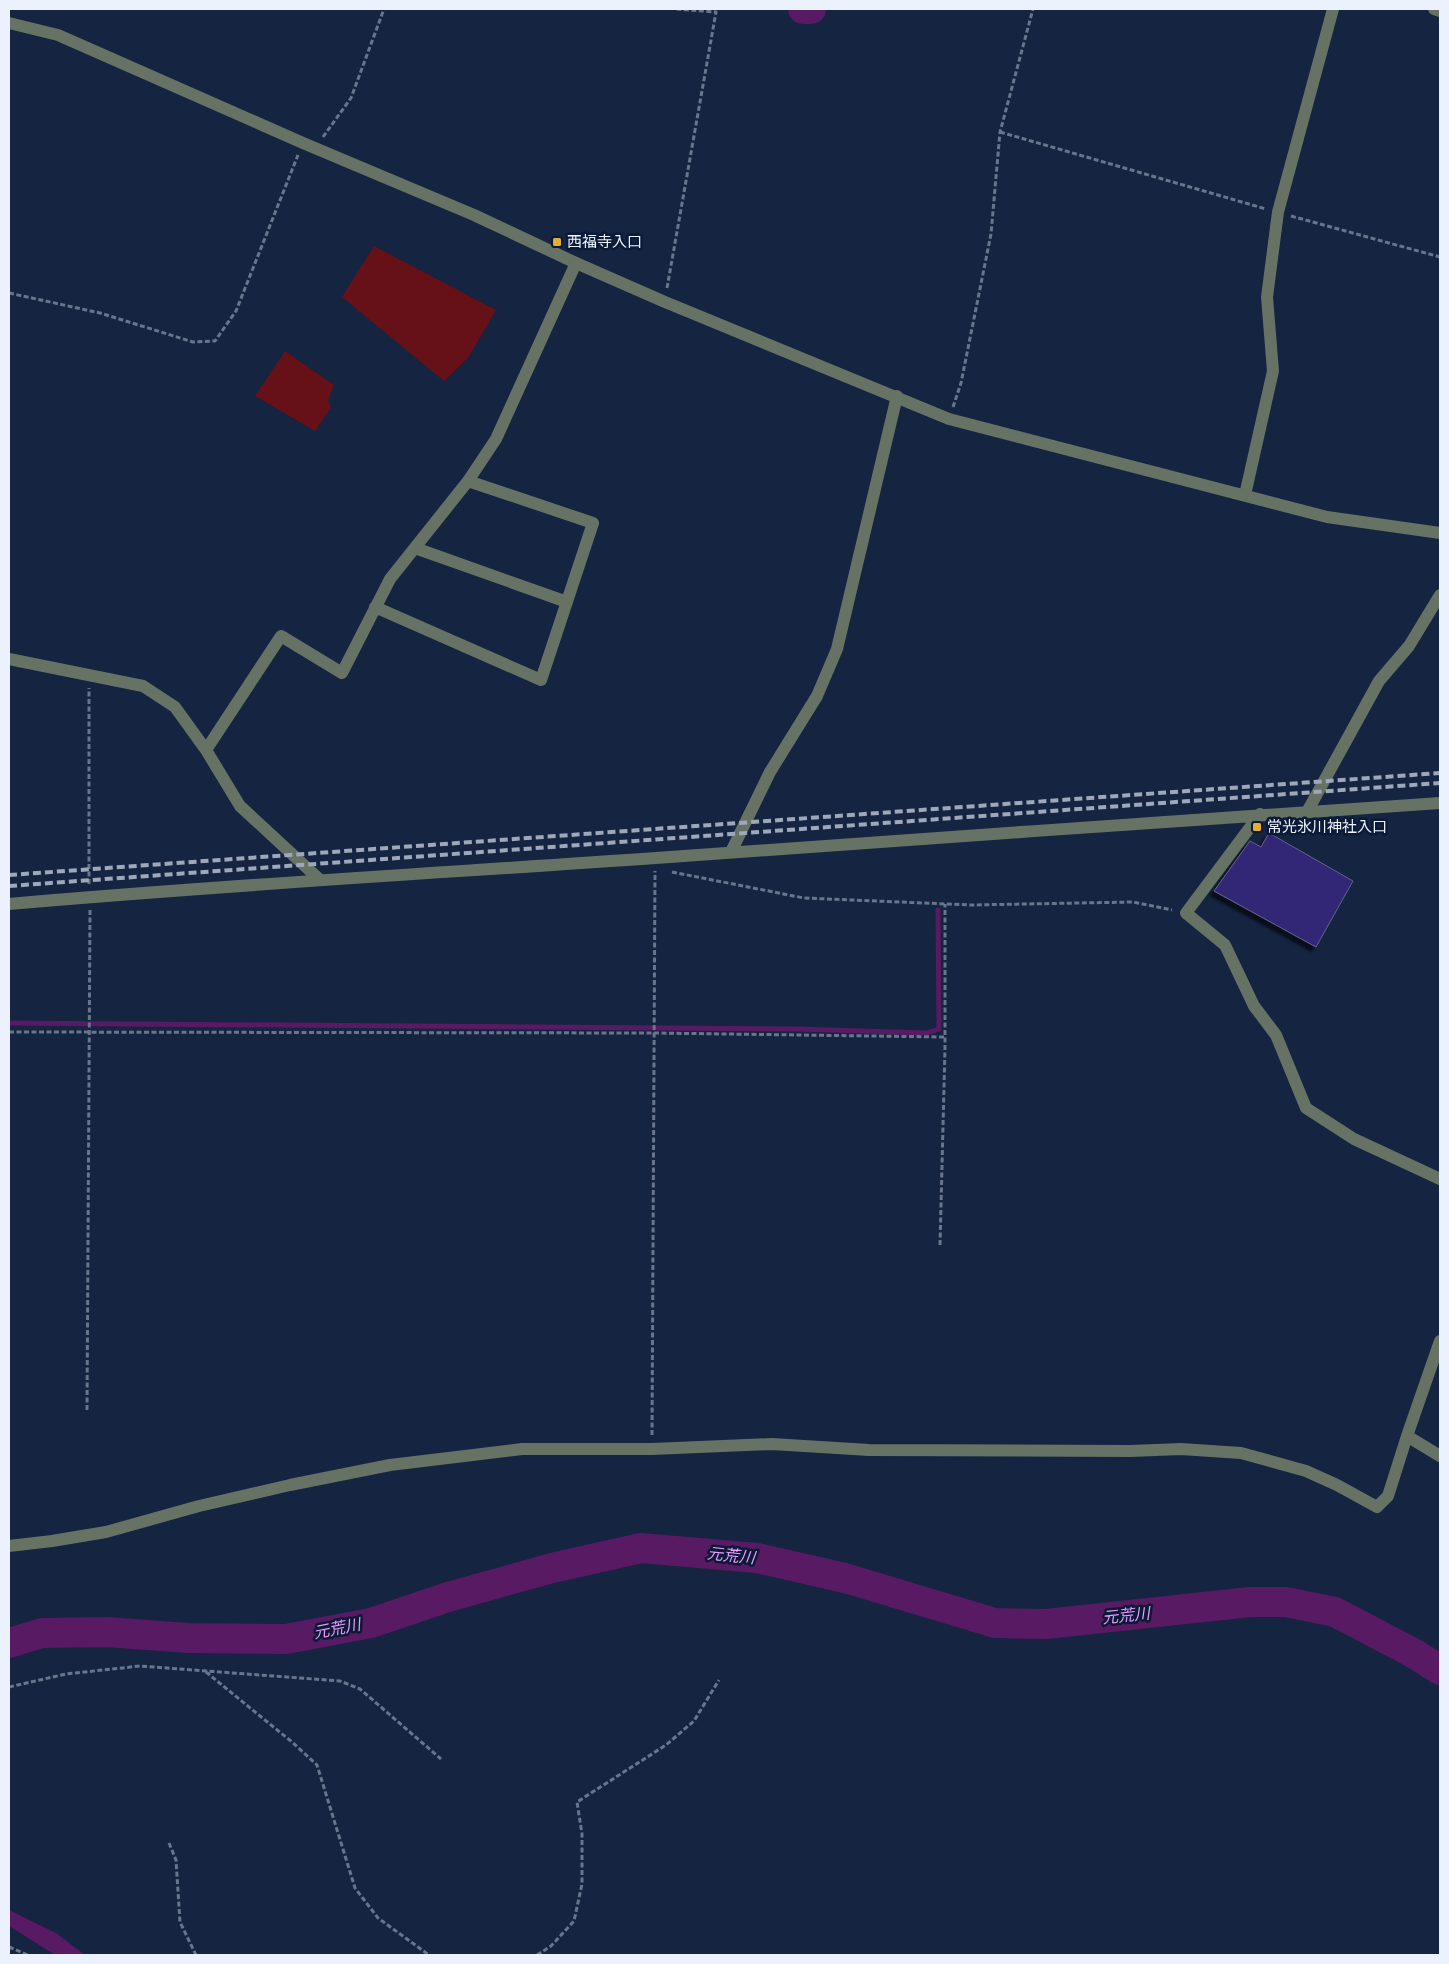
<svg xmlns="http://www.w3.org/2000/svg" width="1449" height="1964" viewBox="0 0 1449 1964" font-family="'Nunito Sans','Noto Sans JP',sans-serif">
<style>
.green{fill:#661018}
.water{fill:#581a62}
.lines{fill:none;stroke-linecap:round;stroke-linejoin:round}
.stream{stroke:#581a62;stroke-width:5}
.river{stroke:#581a62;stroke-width:30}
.building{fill:#312777;stroke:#616388;filter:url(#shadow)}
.path{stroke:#69758c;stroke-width:3;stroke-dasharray:5 2.5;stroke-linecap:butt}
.minor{stroke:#667264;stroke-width:12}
.tertiary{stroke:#667264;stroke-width:12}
.rail{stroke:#9ea8ba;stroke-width:4;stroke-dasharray:8 4;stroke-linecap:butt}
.poi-dot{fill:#e5ad35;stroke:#0b1a36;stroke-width:2}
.labels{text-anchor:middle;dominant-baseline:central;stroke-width:5;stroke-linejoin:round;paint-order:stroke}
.poi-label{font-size:15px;fill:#ebf2fe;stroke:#0b1a36;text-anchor:start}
.water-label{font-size:16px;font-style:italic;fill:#f19bfe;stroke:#0b1a36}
</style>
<defs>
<filter id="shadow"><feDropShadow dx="-4.5" dy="4.5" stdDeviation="1" flood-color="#0009"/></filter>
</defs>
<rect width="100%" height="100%" fill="#142441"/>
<path class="green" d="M374,246L496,310L468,358L444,381L342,297Z
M285,351L334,385L328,400L331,407L315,431L255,396Z"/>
<path class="water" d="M9,1910L56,1933L85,1955H55L9,1926Z"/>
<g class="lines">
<path class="stream" d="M9,1023L797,1029L927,1033L939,1029L938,910"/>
<path class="river" d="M803,9H811
M9,1643L42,1633L107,1632L188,1638L286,1639L371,1623L448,1597L552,1568L641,1548L757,1558L845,1578L995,1623L1046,1624L1250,1602H1286L1335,1612L1415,1654L1440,1670"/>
</g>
<path class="building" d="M1269,833L1353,881L1316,947L1214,891L1250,841L1261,847Z"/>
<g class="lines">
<path class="path" d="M1000,132L1266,209
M323,137L351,98L384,9
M1291,216L1440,257
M667,288L716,12L675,9
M9,293L100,313L193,342L215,341L236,311L298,155
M953,407L961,383L991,234L1000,132L1033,9
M672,872L804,898L971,905L1133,902L1172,910
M89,884V688
M9,1032L654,1033L944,1037
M940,1245L945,1048V904
M87,1410L90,910
M652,1435L655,871
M206,1672L292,1742L317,1765L355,1888L378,1918L429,1955
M9,1687L66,1674L140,1666L340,1681L360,1689L441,1759
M169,1843L176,1860L180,1922L196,1955
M9,1947L28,1955
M537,1955L551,1946L574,1921L582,1884V1834L577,1802L666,1745L694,1721L719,1680"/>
<path class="minor" d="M1434,9L1440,11
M1245,495L1273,371L1267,297L1278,212L1333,9
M415,548L567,602
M375,607L541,680L593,523L468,481
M9,659L143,686L175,707L206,750L240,806L319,879
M206,750L281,636L342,673L390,579L468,481L496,439L576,263
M1307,812L1379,681L1409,646L1440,595
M1260,814L1186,913L1225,945L1254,1006L1276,1035L1306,1108L1354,1139L1440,1179
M731,852L770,772L817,696L837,649L897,396
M9,904C224,885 440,873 656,858C917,839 1179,821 1440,803
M1407,1436L1440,1456
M9,1546L52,1541L106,1532L199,1506L290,1485L390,1465L522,1449H652L772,1444L869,1450L1130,1451L1181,1449L1241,1453L1306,1471L1337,1485L1377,1507L1388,1496L1407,1436L1440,1341"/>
<path class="tertiary" d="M9,23L58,35L303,143L474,215L576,263L665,302L949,419L1327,517L1440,533"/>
<path class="rail" d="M9,875L1440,773
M9,886L1440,783"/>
</g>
<g class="poi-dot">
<rect x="552" y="237" width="10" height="10" rx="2.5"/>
<rect x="1252" y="822" width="10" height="10" rx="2.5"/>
</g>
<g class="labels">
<g class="poi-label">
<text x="567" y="242">西福寺入口</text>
<text x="1267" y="827">常光氷川神社入口</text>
</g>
<g class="water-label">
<text transform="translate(731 1556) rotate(6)">元荒川</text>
<text transform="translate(1126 1616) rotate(-6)">元荒川</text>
<text transform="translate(337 1629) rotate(-11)">元荒川</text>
</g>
</g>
<rect width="1449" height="1964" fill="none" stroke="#ebf2fe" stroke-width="20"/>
</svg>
